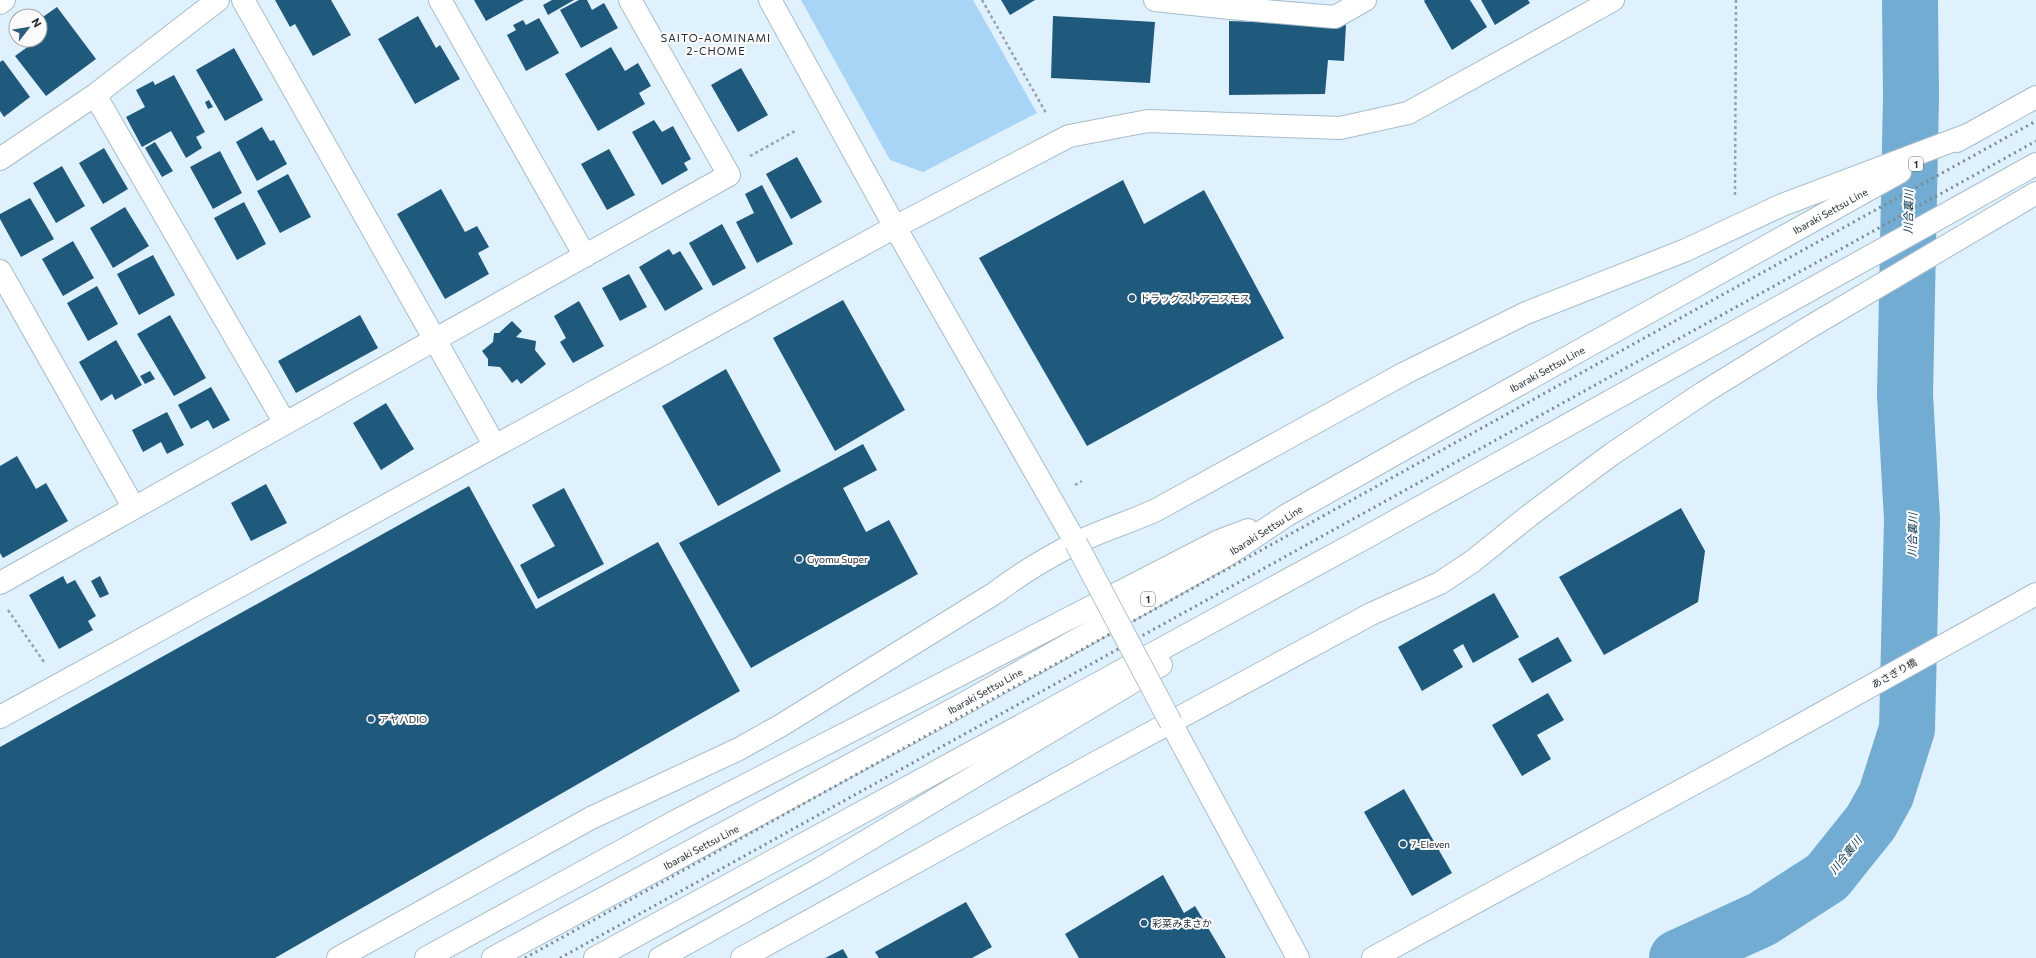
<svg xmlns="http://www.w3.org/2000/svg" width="2036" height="958" viewBox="0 0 2036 958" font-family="Commissioner,'Noto Sans JP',sans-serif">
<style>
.green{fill:#a8d5f5}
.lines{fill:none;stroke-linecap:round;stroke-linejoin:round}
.river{stroke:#73acd3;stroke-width:56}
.building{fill:#1f597c}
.minor-casing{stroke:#a7bcca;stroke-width:24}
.major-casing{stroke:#a7bcca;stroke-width:24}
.path{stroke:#94a2ac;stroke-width:2.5;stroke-dasharray:3 3;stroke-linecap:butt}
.minor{stroke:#fff;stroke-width:22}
.major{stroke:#fff;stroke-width:22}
.rail{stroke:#7d8992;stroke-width:3;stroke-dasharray:2 4;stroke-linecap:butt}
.minor-bridge-casing{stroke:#a7bcca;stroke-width:24;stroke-linecap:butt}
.minor-bridge{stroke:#fff;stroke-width:22}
.poi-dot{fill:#2d5d7c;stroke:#fbfbfb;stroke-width:1.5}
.labels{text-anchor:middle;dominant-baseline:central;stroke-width:4;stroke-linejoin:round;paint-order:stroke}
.shield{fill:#fbfbfb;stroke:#656c6f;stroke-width:1}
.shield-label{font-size:9px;font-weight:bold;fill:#252e33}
.street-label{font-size:10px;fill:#252e33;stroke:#fbfbfb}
.poi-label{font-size:10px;fill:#252e33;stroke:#fbfbfb;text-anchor:start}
.neighbourhood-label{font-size:11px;letter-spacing:1px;fill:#252e33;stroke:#fbfbfb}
.water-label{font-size:11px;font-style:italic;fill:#002f49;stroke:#fbfbfb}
</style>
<rect width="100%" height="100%" fill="#e0f1fe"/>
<path class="green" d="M801,0H973L1037,113L923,172L890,160Z"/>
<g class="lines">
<path class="river" d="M1677,958L1762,919L1827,877L1871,822L1886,795L1907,729L1912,519L1905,395L1911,96L1910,0"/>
</g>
<path class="building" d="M275,0H331L351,35L313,56L295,24L290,27Z
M474,0H524L486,21Z
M552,0H574L548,15L543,5Z
M579,0H587L592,10L604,3L618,28L581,48L560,10Z
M1001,0H1035L1010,15Z
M1425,0H1470L1487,27L1452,50L1424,1Z
M1481,0H1528L1530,3L1495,25Z
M57,7L96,59L46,96L15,56L33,43L31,40H40V19Z
M418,16L436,48L440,45L460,79L415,104L378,39Z
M1053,16L1155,22L1150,83L1051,78Z
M539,18L559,53L526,71L507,35L516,30L513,25L523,20L526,25Z
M1229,21L1346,25L1344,61L1328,60L1325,94L1229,95Z
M611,47L625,71L638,63L651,86L639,93L645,104L598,131L565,74Z
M234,48L263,100L225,121L196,70Z
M3,60L30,97L4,117L0,111V62Z
M741,68L768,115L738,132L711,85Z
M174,75L205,132L196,137L202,148L186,158L171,131L142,147L126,117L145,107L136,90L153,81L155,85Z
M209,100L213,107L208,109L205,102Z
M654,120L662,132L673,126L691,159L684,163L688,170L662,185L632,132Z
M262,127L270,141L274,140L287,164L257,181L236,142Z
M155,142L173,171L162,177L145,148Z
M104,148L128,189L103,204L79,163Z
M609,149L635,195L607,210L581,164Z
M220,151L242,193L213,209L190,167Z
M797,157L822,202L791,219L766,174Z
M62,166L85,206L56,223L33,183Z
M288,174L311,217L280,233L257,191Z
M1123,180L1144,224L1204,190L1284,338L1087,446L979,258Z
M762,185L793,244L757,263L736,222L754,213L745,194Z
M441,189L465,232L477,226L489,247L478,253L489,274L445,299L397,214Z
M30,198L54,239L21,257L0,219V214Z
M244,202L266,244L237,260L214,218Z
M125,207L149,246L113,268L90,228Z
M722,224L746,268L713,286L689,243Z
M73,241L94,278L63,296L42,259Z
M669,249L673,255L680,251L703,289L665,311L639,267Z
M153,255L175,295L139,315L117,274Z
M629,274L647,307L620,321L602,288Z
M97,286L118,324L88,341L67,303Z
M843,300L905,410L835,451L773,338Z
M579,301L604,346L573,363L560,342L566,338L554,316Z
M170,315L206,378L174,396L137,334Z
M360,315L378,348L296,393L278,361Z
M512,321L522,331L516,337L536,341L535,350L546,364L521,384L517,379L512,383L500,367L488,366V359L482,351L493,342L494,333H499Z
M116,340L142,385L115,400L112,394L101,401L79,362Z
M726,369L781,471L718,506L662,406Z
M150,371L155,379L145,384L140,376Z
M211,387L230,420L213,429L208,420L191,429L178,405Z
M386,403L414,449L381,470L353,423Z
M167,412L184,445L167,454L161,442L143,452L132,430Z
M863,444L877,470L843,488L866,532L889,520L918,574L751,668L679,543Z
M17,456L36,489L46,483L68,521L3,558L0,553V466Z
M266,484L287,523L251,541L231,503Z
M469,486L536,609L658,542L740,691L275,958H0V747Z
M564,488L604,564L538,599L520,565L555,546L532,505Z
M1681,508L1705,551L1698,602L1604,655L1559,577Z
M63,576L67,584L75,580L96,616L88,621L93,630L59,649L29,595Z
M100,576L109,594L100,598L91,581Z
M1494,593L1519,637L1473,663L1463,644L1453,650L1463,667L1422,691L1398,647Z
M1558,637L1572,661L1532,683L1518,659Z
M1548,693L1564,720L1537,735L1551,759L1522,776L1492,725Z
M1404,789L1452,873L1412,896L1364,812Z
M1163,875L1184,913L1195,906L1226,958H1079L1065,934Z
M966,902L992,947L972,958H879L875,952Z
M843,949L848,958H825Z"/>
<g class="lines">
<defs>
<path id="minor" d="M243,0L495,446
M440,0L585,256
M770,0L895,227L1076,543
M1155,0L1230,8L1231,0
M0,3L4,0
M1230,8L1335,17L1365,0
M95,95L285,423
M0,159L95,95L218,0
M0,271L134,508
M0,583L729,175L630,0
M0,717L895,227L1069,136L1148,121L1340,128L1408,113L1613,0
M1171,723L1298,958
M1373,958L1752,752L2036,594"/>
<path id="major" d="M1957,141L2036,97
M338,958L591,818L739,749L780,726L995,593C1020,574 1048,557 1076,543C1102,530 1131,522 1158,509L1405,373L1526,313L1686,250L1782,205L1970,134
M426,958L678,820L1219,541L1248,530
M493,958L965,703L1227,555L1287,515L1439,429L1900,172
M595,958L1363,539L2036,164
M660,958L818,870L1161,665
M742,958L1088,767L1371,614L1440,583L1473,561L1530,515L1612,454L1703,393L1808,328L2036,193"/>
</defs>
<use href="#minor" class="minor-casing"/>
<use href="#major" class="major-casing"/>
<path class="path" d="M982,0L1046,113
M750,156L797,130
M1735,195L1736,0
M1075,485L1082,481
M8,610L44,662"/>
<use href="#minor" class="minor"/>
<use href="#major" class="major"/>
<path class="rail" d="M525,958L2036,121
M560,958L2036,141"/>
<defs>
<path id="minor-bridge" d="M1076,543L1171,723"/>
</defs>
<use href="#minor-bridge" class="minor-bridge-casing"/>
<use href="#minor-bridge" class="minor-bridge"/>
</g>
<g class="poi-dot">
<circle cx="1132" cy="298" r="4"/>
<circle cx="799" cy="559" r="4"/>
<circle cx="371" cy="719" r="4"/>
<circle cx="1403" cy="844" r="4"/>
<circle cx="1144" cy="923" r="4"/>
</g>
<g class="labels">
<g class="shield">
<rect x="1909" y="157" width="14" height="14" rx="3"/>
<rect x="1141" y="592" width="14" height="14" rx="3"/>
</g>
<g class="shield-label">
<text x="1916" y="164">1</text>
<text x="1148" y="599">1</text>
</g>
<g class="street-label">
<text transform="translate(1830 211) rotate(-29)">Ibaraki Settsu Line</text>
<text transform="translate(1547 369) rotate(-29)">Ibaraki Settsu Line</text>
<text transform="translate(1266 530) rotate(-32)">Ibaraki Settsu Line</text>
<text transform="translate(1894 673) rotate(-29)">あさぎり橋</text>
<text transform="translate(985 691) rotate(-29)">Ibaraki Settsu Line</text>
<text transform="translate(701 847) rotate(-28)">Ibaraki Settsu Line</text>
</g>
<g class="poi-label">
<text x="1140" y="298">ドラッグストアコスモス</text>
<text x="807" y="559">Gyomu Super</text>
<text x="379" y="719">アヤハDIO</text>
<text x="1411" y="844">7-Eleven</text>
<text x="1152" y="923">彩菜みまさか</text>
</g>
<g class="neighbourhood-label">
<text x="716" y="37">SAITO-AOMINAMI<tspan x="716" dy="13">2-CHOME</tspan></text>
</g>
<g class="water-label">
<text transform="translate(1908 212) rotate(-89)">川合裏川</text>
<text transform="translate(1912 535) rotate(-89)">川合裏川</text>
<text transform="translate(1845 855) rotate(-51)">川合裏川</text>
</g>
</g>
<g transform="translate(28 28) rotate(59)"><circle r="19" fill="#fbfbfb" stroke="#a5a9ab"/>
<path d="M0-3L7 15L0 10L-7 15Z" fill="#2d5d7c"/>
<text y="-6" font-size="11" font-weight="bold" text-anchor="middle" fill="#252e33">N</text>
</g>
</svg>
